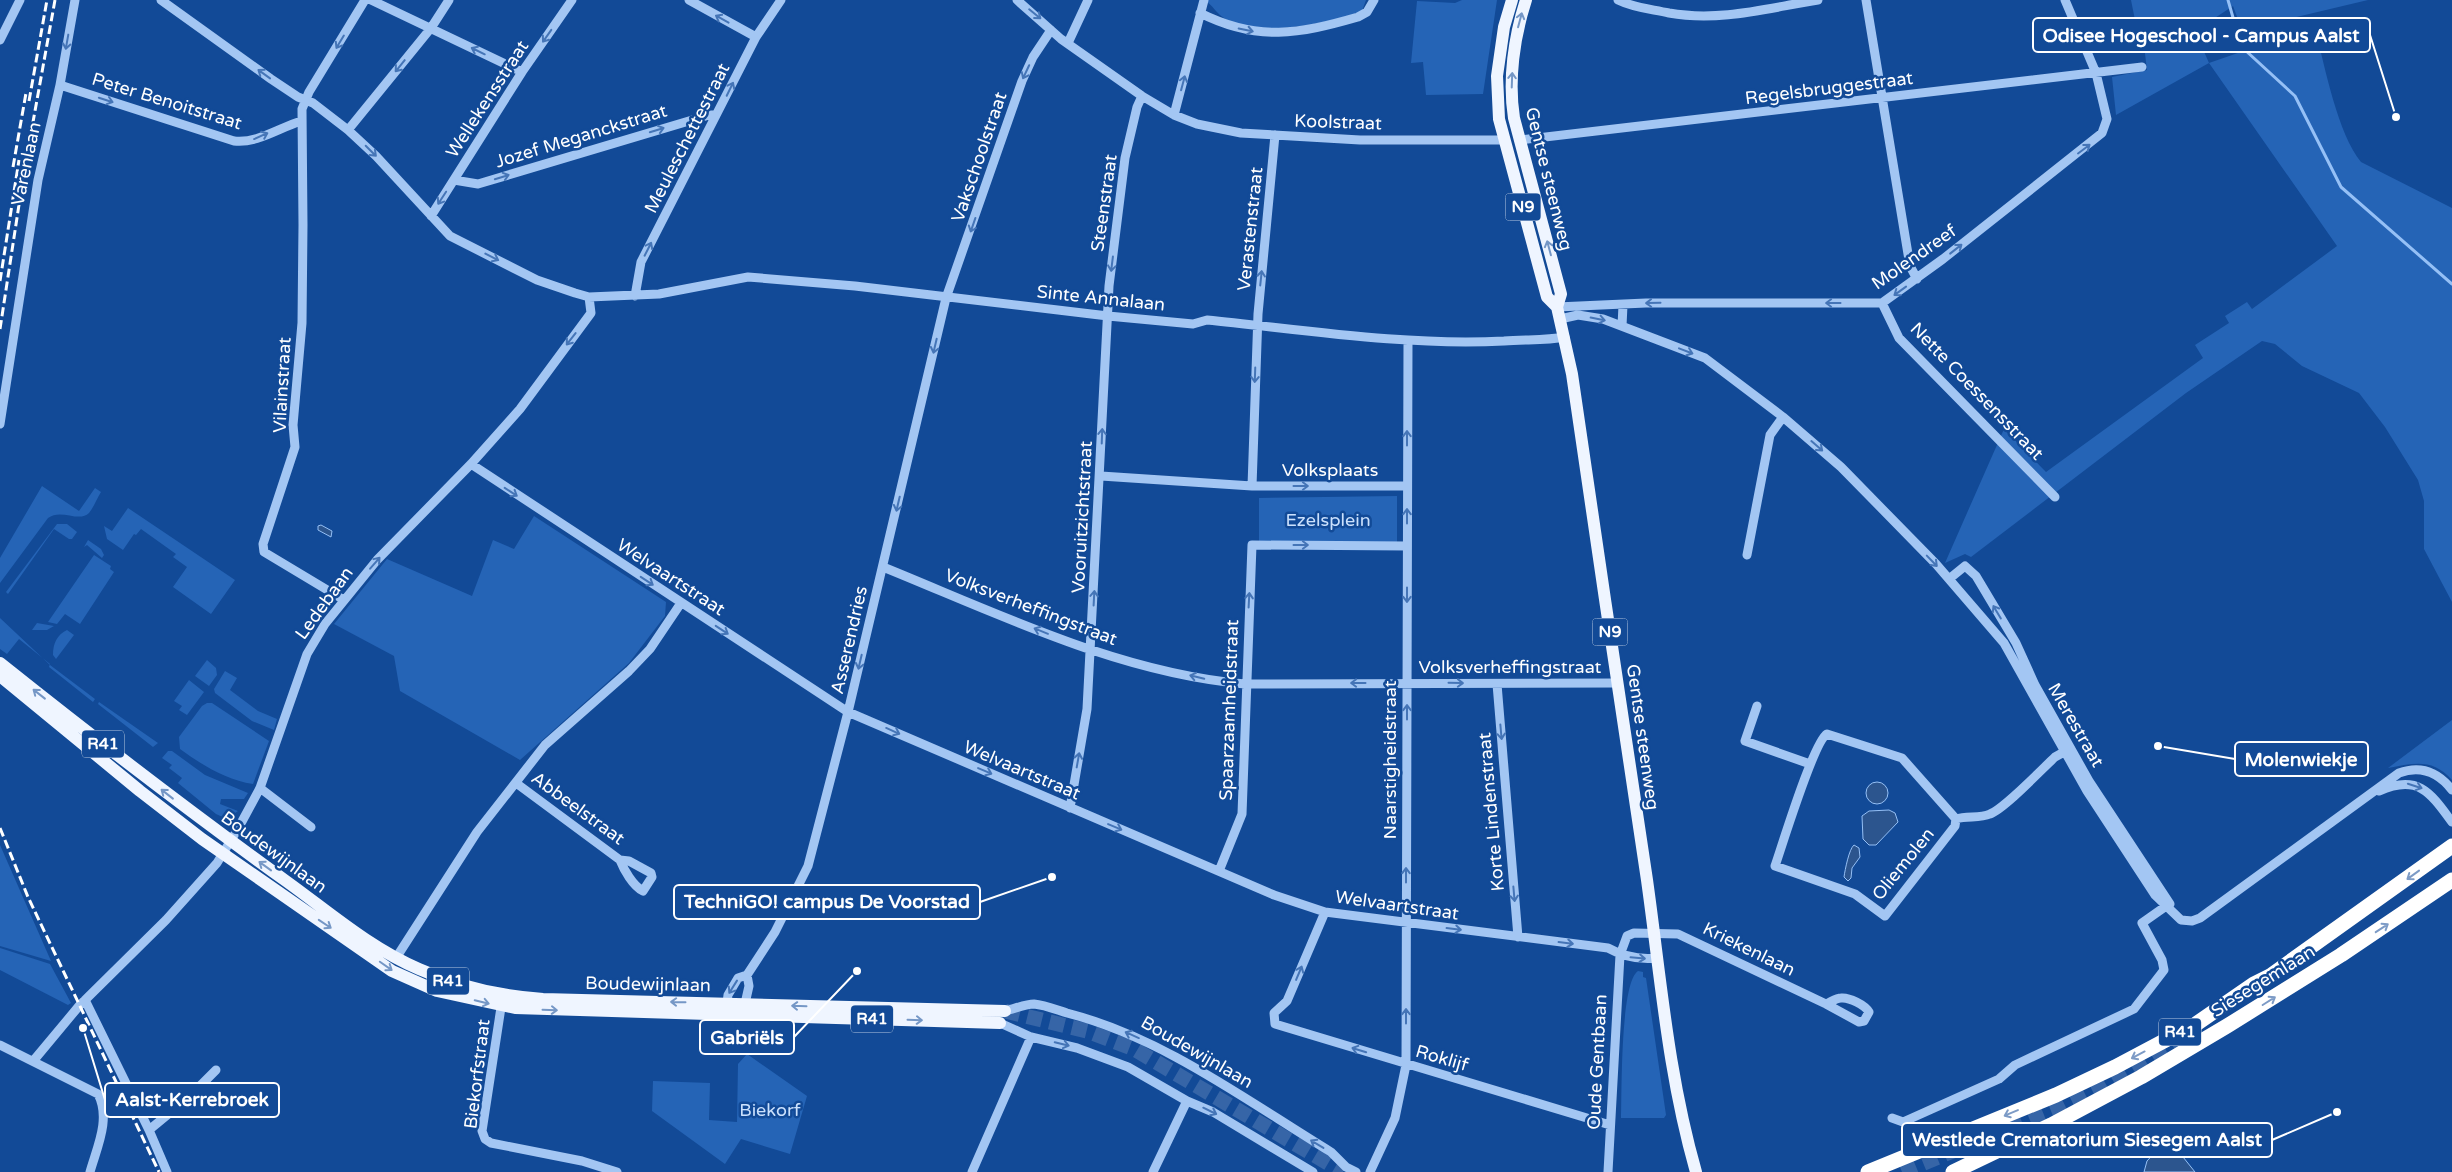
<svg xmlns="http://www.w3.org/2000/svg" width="2452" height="1172" viewBox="0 0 2452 1172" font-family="'Varela Round',sans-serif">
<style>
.green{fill:#2564b6}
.water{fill:#2c558e;stroke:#95c0f6}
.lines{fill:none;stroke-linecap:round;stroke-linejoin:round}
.stream{stroke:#95c0f6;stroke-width:3}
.highway-tunnel{stroke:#3665a7;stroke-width:15;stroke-dasharray:15 8;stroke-linecap:butt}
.minor{stroke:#a3c6f3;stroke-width:9}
.major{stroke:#eff5ff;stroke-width:12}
.highway{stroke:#fff;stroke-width:15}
.rail{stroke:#fff;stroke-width:3;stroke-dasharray:9 4;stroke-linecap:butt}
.oneway{stroke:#4575b7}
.oneway2{stroke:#7597c6}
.oneway3{stroke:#7d9bc6}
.labels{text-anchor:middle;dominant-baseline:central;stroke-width:5;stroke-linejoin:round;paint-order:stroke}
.shield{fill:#124a97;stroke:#b8c9e0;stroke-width:1}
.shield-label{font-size:16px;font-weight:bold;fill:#fff}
.street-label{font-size:18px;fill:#fff;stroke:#124a97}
.park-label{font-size:18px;fill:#cbe1fd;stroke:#124a97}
.leader{fill:none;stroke:#fff;stroke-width:2}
.callout-dot{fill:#fff;stroke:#124a97;stroke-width:2}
.callout{fill:#124a97;stroke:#fff;stroke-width:2}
.callout-label{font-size:19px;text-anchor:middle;font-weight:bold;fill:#fff}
</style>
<rect width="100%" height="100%" fill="#124a97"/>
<path class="green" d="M1208,0H1366L1362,11C1332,23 1254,39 1224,18C1217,14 1214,7 1207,2Z
M1462,0H1497L1483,94L1426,95L1423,62L1411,63L1417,1L1455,3Z
M2131,0H2368L2242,30L2233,6L2195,31L2209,63L2258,46L2316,32C2325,68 2338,134 2361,162L2452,208V602L2424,549V501L2418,480L2385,427L2359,393L2302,366L2275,344L2262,341L2186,393L1971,557L1965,554L1945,563L2004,429L2046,472L2203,358L2195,345L2229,323L2225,316L2247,302L2252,309L2337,246L2209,63L2116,115L2112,77L2147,70L2142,29L2137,30Z
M42,486L79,511L95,488L101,492C97,498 94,507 89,513C79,523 61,508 48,518L0,583V558Z
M1397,496V543L1259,542V498Z
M128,508L235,580L211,614L173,587L187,567L173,557L176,554L141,529L136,535L134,534L123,550L107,539L104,526L112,531Z
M534,516L666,602L665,616L629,663L520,760L400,691L394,656L334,624L387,559L472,596L493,540L514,549Z
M57,524H67L77,532L72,539H69L54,529L8,594L6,592Z
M88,540L101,549L104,555L102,558L87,545L84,547Z
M94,555L111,566L110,569L114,572L80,624L65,614L57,624L48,622Z
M0,618L50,665L95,699L93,702L49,667L50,664L19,639L7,654L0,649Z
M37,623L54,626L47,630H32Z
M67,630L74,635L56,659L53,655C53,643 57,635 67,630Z
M207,660L216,668L217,675L209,686L195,676Z
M225,671L237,678L230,690L258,711L277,719L274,730L252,721L215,693L214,689Z
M189,680L204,692L187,715L179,710L182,706L174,701Z
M99,702L158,743L153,747L98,704Z
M207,703H212L269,741L253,784C226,780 202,765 180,749L179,737L202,706Z
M2452,720V780C2433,758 2414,763 2388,768Z
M168,751H172L205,775L248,793L244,799H221L220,804L238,811L227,819L216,814L178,783L182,778L169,768L172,765L162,758Z
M0,845L51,961L0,946Z
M0,948L50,964L71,1003L68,1005L0,970Z
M1638,971L1643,972V977L1646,978L1666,1115L1664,1118H1621C1622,1094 1620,983 1638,971Z
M747,1054L807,1096L790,1154L741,1139L725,1164L652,1111L653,1081L710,1083L709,1120L737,1122L738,1064Z"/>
<path class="water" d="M321,525L332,531L331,537L318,530V526Z
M1866 793a11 11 0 1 1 22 0a11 11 0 1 1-22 0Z
M1889,810L1895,813L1898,822L1876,845H1869L1863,839L1862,816L1869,811Z
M1854,845L1859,848L1860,857L1852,868L1851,878L1848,881L1844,877C1845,870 1849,849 1854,845Z
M2158,1149L2179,1152L2195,1172H2144L2147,1161Z"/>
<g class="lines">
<path class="stream" d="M2228,0L2240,42
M2245,50L2295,96L2341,187L2452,284"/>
<path class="highway-tunnel" d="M1005,1011L1087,1031L1134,1049L1343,1172
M1902,1172L2052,1110L2103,1085L2179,1040"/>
<path class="minor" d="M161,0L271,79L298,97L313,103L348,130L376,156L450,236L537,280L575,293L589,297L659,294L748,277L855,286L1108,316L1193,324L1207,320C1305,330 1405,346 1504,341C1525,339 1544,341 1565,337
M371,0L522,72
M689,0L756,37
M1017,0L1061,39L1142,96L1174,115L1197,124L1241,133L1360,140H1505
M1618,0C1634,8 1651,9 1669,13C1720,22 1768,8 1818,0
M1866,0L1910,266L1917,279
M1200,13C1258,42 1299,34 1358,17L1367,12L1374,0
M0,40L20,0
M1068,43L1088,0
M60,85L234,141C256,144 279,128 301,121
M1174,115L1204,0
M348,130L431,28L449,0
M1520,140L2142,67
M454,180L478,184L709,115H716
M431,216L522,72L572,0
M635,296L641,262L756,37L781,0
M1882,303L1899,338L2055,497
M1557,307L1646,303H1882L1943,259L2102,133L2107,119L2096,73L2065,0
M1560,319L1578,315L1603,319L1705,358L1783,417L1841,467L1936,564L2004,643L2087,791L2155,895L2181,920L2192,921L2200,918L2399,773C2421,765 2438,772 2452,790
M1622,326L1623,305
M0,424L38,180L60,85L75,0
M471,464L848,712L1274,895L1325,912L1608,948C1624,957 1639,960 1657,958
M1101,476L1252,486H1407
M1252,486L1258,314L1275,135
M1747,555L1770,435L1783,417
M883,567C999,614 1119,673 1245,684L1618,683
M1949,579L1965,566L1976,576L2016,643L2035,685L2089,781L2170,904
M344,600L264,552L263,544L295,447L293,425L302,323L303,225L302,109L309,92L365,0
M1497,684L1518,937
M1757,706L1745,741L1810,764
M516,783L620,860L629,861L651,873L652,877L643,891C633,886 624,870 620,860
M260,788L311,827
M2379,791C2418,774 2430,792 2452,822
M1070,808L1087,709L1109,286L1125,158L1137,107L1142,96
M1956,819L1902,758L1827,734C1814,741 1782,846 1775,866L1855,894L1885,916L1955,826L1956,819C1967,815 1979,819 1990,814C2005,808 2041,770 2055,757L2064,752
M1219,871L1242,814L1252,545L1407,546
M1325,912L1287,1001L1274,1013L1275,1024L1610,1125
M396,958L477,832L545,745L629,671L650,649L681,603
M85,1000L149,1130L167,1172
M502,1001L482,1131L485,1139L491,1143L582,1161L617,1172
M727,1003L728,995L738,978L747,975L775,932L808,866L848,712L946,298L1022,81L1033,57L1051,30
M744,1008L749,986L747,975
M1005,1011C1014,1009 1025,1004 1034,1004C1045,1005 1057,1010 1067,1013C1164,1038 1247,1101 1331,1152L1346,1167L1356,1172
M1000,1023L1031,1037L1077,1048L1128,1067L1187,1101L1213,1112L1313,1172
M0,1045L98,1094C111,1119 97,1147 90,1172
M34,1060L79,1006L166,920L217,863L239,827L260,788L307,654L325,624L377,560L471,464L520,409L591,313L589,297
M1892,1118L1903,1122L1999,1079L2015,1065L2134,1009L2164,970L2162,960L2142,923L2169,904
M149,1130L189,1097L216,1070
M972,1172L1031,1037
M1153,1172L1185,1105
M1370,1172L1395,1118L1406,1065L1408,341
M1608,1172L1620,955L1627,936L1634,933L1678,934L1826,1004L1859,1022L1864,1021L1869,1012C1865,1005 1849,997 1841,998C1836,998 1831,1002 1826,1004"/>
<path class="major" d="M1512,0L1504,27L1497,76L1499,119L1547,297L1557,307
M1526,0C1514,37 1508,80 1514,118L1561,294L1557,307L1572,374C1596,543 1622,711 1647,880C1661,980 1668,1074 1696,1172
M0,663C94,738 189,811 286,881C329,912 370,948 419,969C459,987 499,996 543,999L1005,1011
M0,676L140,791L202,839L392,971L437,991L515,1008L1000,1023"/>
<path class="highway" d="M1868,1172L2056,1095L2115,1067L2196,1024L2254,984L2270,976L2452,846
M1953,1172L2051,1125L2141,1077L2227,1026L2341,955L2452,880"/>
<path class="rail" d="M29,101L47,0
M13,167L26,93
M0,281L19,160
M0,329L24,172L55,0
M0,828L28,897L159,1172"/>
</g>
<defs><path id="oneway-shaft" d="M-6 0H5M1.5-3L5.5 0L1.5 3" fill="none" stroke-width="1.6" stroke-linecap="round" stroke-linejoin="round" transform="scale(1.25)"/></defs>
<g class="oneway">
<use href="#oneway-shaft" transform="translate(1035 14) rotate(39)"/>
<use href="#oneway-shaft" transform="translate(722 19) rotate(-151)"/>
<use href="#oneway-shaft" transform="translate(1246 30) rotate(12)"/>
<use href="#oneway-shaft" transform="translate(547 36) rotate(125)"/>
<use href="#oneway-shaft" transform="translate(67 42) rotate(100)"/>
<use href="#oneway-shaft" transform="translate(340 42) rotate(121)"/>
<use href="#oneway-shaft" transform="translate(478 51) rotate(-154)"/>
<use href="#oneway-shaft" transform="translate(400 66) rotate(129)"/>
<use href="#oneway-shaft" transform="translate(1026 72) rotate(115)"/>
<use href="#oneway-shaft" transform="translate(264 74) rotate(-144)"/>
<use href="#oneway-shaft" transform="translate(1183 83) rotate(-75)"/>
<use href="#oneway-shaft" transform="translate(730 89) rotate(-64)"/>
<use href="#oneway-shaft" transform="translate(106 100) rotate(18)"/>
<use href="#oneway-shaft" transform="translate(657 130) rotate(-17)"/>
<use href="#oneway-shaft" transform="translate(261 136) rotate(-24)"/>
<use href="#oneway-shaft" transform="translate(2084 149) rotate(-37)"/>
<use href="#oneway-shaft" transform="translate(371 151) rotate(45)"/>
<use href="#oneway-shaft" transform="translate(502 177) rotate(-17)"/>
<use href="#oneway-shaft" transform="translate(442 198) rotate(123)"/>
<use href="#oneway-shaft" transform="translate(973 225) rotate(109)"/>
<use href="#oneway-shaft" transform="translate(648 249) rotate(-63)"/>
<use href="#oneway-shaft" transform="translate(1956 249) rotate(-38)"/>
<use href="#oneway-shaft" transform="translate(492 257) rotate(27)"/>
<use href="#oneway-shaft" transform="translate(1112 264) rotate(97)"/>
<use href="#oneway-shaft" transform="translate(1261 278) rotate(-84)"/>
<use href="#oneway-shaft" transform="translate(1900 291) rotate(144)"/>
<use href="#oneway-shaft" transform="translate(1653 303) rotate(179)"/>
<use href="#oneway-shaft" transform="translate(1833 303) rotate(180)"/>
<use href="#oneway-shaft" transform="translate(1598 319) rotate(11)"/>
<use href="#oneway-shaft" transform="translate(571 339) rotate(128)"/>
<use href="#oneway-shaft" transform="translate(935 346) rotate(103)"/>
<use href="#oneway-shaft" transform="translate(1686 351) rotate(21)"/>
<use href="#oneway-shaft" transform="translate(1255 375) rotate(92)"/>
<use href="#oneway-shaft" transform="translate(1102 436) rotate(-88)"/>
<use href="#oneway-shaft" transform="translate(1407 438) rotate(-90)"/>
<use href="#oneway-shaft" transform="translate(1817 446) rotate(41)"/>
<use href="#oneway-shaft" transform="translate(1301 486)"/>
<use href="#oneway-shaft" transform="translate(511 492) rotate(33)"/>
<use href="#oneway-shaft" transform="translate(898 504) rotate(103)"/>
<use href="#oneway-shaft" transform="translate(1407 516) rotate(-90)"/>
<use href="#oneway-shaft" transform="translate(1301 545)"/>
<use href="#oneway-shaft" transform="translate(1932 561) rotate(46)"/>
<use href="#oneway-shaft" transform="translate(375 563) rotate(-49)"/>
<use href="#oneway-shaft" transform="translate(647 581) rotate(33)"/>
<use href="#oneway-shaft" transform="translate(1407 595) rotate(90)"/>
<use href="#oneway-shaft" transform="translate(1094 598) rotate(-87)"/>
<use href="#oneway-shaft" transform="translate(1249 600) rotate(-87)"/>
<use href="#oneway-shaft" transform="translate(1997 612) rotate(-121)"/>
<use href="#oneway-shaft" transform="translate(722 630) rotate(33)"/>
<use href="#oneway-shaft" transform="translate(1041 631) rotate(-158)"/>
<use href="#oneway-shaft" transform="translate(860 662) rotate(103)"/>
<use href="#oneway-shaft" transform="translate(1197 677) rotate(-166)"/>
<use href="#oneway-shaft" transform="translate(1358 683) rotate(180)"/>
<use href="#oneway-shaft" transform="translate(1456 683) rotate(1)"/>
<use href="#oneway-shaft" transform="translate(1407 712) rotate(-90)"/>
<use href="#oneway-shaft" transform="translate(893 731) rotate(24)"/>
<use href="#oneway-shaft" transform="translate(1501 732) rotate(85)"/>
<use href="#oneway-shaft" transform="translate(1078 760) rotate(-80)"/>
<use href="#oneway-shaft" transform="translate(985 771) rotate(23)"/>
<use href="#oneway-shaft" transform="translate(2415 786) rotate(18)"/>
<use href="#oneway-shaft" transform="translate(1115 827) rotate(23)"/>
<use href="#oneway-shaft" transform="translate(1406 875) rotate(-90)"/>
<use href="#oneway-shaft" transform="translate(1514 894) rotate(85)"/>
<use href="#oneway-shaft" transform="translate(1454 929) rotate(7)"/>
<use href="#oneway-shaft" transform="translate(1566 943) rotate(7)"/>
<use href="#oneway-shaft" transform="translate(1638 958) rotate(5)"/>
<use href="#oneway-shaft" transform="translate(1299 973) rotate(-67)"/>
<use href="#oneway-shaft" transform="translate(733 987) rotate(122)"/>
<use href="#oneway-shaft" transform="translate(1406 1016) rotate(-90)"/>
<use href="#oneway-shaft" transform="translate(1132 1035) rotate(-156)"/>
<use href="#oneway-shaft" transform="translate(1062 1044) rotate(14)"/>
<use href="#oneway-shaft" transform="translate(1359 1050) rotate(-163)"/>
<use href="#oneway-shaft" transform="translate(1210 1111) rotate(26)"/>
<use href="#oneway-shaft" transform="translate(1317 1144) rotate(-149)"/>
</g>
<g class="oneway2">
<use href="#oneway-shaft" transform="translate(1520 20) rotate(-75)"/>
<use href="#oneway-shaft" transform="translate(1512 80) rotate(-88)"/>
<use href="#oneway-shaft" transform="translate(1549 248) rotate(-105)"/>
<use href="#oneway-shaft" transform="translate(39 694) rotate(-142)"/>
<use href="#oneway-shaft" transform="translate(167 794) rotate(-142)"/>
<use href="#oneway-shaft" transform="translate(265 866) rotate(-144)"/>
<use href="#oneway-shaft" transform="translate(325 924) rotate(34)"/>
<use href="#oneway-shaft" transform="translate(386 966) rotate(35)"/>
<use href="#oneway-shaft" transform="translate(482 1002) rotate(14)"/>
<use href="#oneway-shaft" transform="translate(678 1002) rotate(-179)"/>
<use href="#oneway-shaft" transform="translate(799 1006) rotate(-178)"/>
<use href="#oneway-shaft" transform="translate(550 1010) rotate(2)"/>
<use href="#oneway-shaft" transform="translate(915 1020) rotate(2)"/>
</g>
<g class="oneway3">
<use href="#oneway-shaft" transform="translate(2413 875) rotate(144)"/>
<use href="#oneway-shaft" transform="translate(2382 928) rotate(-33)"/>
<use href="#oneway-shaft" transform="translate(2269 1001) rotate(-32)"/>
<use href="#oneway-shaft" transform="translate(2138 1055) rotate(152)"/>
<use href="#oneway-shaft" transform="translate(2011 1113) rotate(157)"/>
</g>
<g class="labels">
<g class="shield">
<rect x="1505.5" y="193.5" width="35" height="27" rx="4"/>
<rect x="1592.5" y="618.5" width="35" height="27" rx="4"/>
<rect x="82" y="730.5" width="42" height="27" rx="4"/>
<rect x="427" y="967.5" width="42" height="27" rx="4"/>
<rect x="851" y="1005.5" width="42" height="27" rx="4"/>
<rect x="2159" y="1018.5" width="42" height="27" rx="4"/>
</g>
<g class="shield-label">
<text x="1523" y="207">N9</text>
<text x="1610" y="632">N9</text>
<text x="103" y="744">R41</text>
<text x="448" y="981">R41</text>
<text x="872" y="1019">R41</text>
<text x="2180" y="1032">R41</text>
</g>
<g class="street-label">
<text transform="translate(1829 88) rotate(-7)">Regelsbruggestraat</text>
<text transform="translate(487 99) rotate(-57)">Wellekensstraat</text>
<text transform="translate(167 101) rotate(17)">Peter Benoitstraat</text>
<text transform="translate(1338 122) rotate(2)">Koolstraat</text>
<text transform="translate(581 136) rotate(-17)">Jozef Meganckstraat</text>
<text transform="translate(687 138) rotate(-63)">Meuleschettestraat</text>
<text transform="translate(979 157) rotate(-71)">Vakschoolstraat</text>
<text transform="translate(26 164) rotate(-78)">Varenlaan</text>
<text transform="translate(1549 179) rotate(76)">Gentse steenweg</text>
<text transform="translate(1104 203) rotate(-82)">Steenstraat</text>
<text transform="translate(1250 229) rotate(-84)">Verastenstraat</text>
<text transform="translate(1914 257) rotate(-35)">Molendreef</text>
<text transform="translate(1101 298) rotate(6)">Sinte Annalaan</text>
<text transform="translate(282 385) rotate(-87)">Vilainstraat</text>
<text transform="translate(1977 391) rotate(46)">Nette Coessensstraat</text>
<text x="1330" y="470">Volksplaats</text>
<text transform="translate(1082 517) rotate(-87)">Vooruitzichtstraat</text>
<text transform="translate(671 577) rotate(33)">Welvaartstraat</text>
<text transform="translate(324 603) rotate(-54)">Ledebaan</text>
<text transform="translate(1031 607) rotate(21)">Volksverheffingstraat</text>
<text transform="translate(849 640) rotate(-77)">Asserendries</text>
<text x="1510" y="667">Volksverheffingstraat</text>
<text transform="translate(1229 710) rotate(-88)">Spaarzaamheidstraat</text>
<text transform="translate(2076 725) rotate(60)">Merestraat</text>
<text transform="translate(1643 737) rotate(82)">Gentse steenweg</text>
<text transform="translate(1390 760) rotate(-90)">Naarstigheidstraat</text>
<text transform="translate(1022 770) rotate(23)">Welvaartstraat</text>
<text transform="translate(578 808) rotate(36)">Abbeelstraat</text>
<text transform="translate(1491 812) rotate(-95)">Korte Lindenstraat</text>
<text transform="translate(274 852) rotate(36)">Boudewijnlaan</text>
<text transform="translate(1903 864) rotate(-51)">Oliemolen</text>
<text transform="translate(1397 905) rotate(8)">Welvaartstraat</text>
<text transform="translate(1749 949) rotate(26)">Kriekenlaan</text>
<text transform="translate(2263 981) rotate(-32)">Siesegemlaan</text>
<text transform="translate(648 984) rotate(1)">Boudewijnlaan</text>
<text transform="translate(1197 1052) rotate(30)">Boudewijnlaan</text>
<text transform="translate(1442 1058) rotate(16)">Roklijf</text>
<text transform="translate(1597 1062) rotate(-87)">Oude Gentbaan</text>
<text transform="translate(477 1074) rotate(-83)">Biekorfstraat</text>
</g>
<g class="park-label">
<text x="1328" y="520">Ezelsplein</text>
<text x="770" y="1110">Biekorf</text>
</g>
</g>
<path class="leader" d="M2396 117L2370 35M2158 746L2235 759M1052 877L980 902M857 971L794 1037M83 1028L105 1100M2337 1112L2272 1140"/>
<g class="callout-dot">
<circle cx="2396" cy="117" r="5"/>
<circle cx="2158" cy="746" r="5"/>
<circle cx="1052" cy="877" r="5"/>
<circle cx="857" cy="971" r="5"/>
<circle cx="83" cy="1028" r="5"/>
<circle cx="2337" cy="1112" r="5"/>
</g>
<g class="callout">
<rect x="2033" y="18" width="337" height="34" rx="5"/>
<rect x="2235" y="742" width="133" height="34" rx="5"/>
<rect x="674" y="885" width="306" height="34" rx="5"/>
<rect x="700" y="1020" width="94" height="34" rx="5"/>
<rect x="105" y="1083" width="174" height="34" rx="5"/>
<rect x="1902" y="1123" width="370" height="34" rx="5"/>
</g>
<g class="callout-label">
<text x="2201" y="42">Odisee Hogeschool - Campus Aalst</text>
<text x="2301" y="766">Molenwiekje</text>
<text x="827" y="908">TechniGO! campus De Voorstad</text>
<text x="747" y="1044">Gabriëls</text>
<text x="192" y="1106">Aalst-Kerrebroek</text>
<text x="2087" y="1146">Westlede Crematorium Siesegem Aalst</text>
</g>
</svg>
